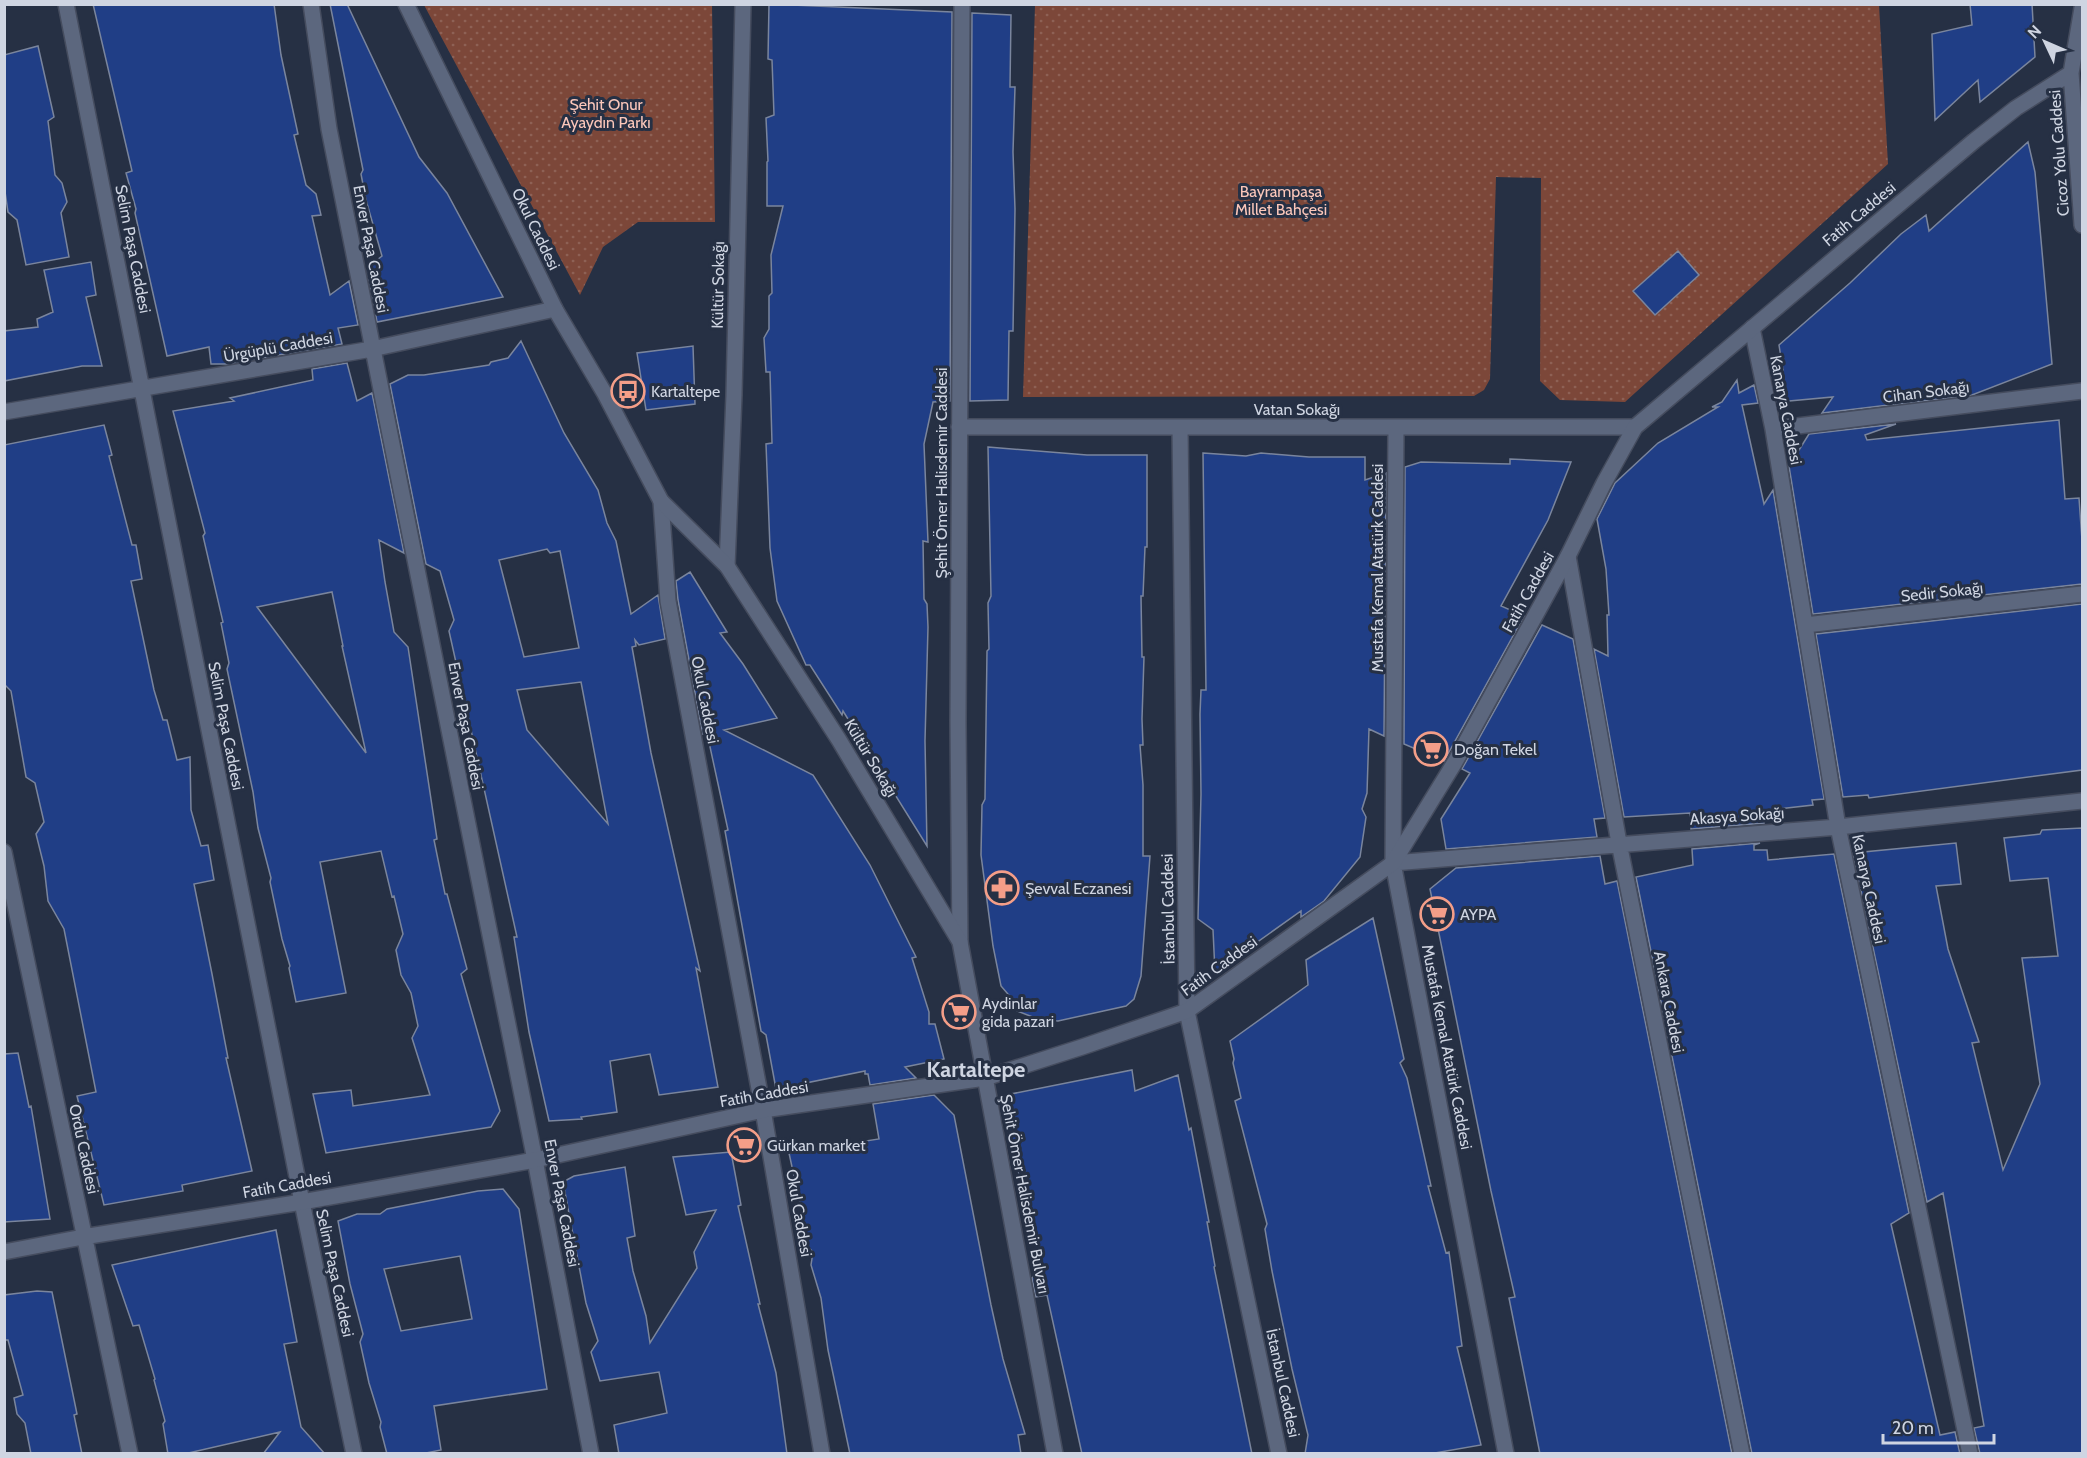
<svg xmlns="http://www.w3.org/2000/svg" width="2087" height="1458" viewBox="0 0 2087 1458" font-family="Cabin,sans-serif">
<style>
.park{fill:url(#park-dots)}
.building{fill:#203e86;stroke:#7a859d;stroke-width:1.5;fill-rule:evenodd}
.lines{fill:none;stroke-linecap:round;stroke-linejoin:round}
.minor-casing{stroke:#454c5e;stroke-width:18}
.tertiary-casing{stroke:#454c5e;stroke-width:18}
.minor{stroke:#5c677e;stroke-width:15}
.tertiary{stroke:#5c677e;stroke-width:15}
.labels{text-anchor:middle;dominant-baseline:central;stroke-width:6;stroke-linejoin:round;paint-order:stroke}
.park-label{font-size:16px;fill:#fcc7ba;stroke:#263044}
.street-label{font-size:16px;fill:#cfd5e2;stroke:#263044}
.poi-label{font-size:16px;fill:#cfd5e2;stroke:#263044;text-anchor:start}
.district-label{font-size:22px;font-weight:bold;fill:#cfd5e2;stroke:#263044}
</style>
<defs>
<pattern id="park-dots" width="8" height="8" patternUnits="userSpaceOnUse" patternTransform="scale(1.5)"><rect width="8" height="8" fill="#7c4739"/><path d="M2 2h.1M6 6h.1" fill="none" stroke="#8e6155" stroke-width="1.8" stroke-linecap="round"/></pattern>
</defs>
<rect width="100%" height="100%" fill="#263044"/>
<path class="park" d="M424,5H712L715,222H638L603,247L580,295Z
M1035,5H1879L1888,164L1625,402L1560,400L1540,381L1541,178L1496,177L1490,379L1484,390L1474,396L1023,397Z"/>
<path class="building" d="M93,4H274L281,55L298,134L294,135L306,185L316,194L321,215L312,216L330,295L349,281L358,325L338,328L342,344L227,364H211L209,347L167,356L135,213L136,209L126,173L132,171Z
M330,4H347L419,157L447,193L503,297L377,322L367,268L382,256L366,200L361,174L363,170Z
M769,4L952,12L950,401L933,402L924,444L928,542L923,541L924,599L927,604L928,627L925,741L927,846L843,711L842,715L810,665H806L777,601L770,548L766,444L772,443L770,372H766L764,338L769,329V296L772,293L771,255L783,206H767V162L768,161L766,118L774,115L772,60L768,59Z
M1970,4H2032L2035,57L1980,102L1978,80L1935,120L1932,34L1972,25Z
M972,13L1011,15L1010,87H1015L1013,152L1015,209L1013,331H1009L1008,400L970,401Z
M38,46L54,117L48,121L55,175L62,183L67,202L61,213L69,257L26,265L17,220L8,212L4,185V55Z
M2028,142L2035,172L2052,364L1972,395L1822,413L1833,397L1777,402L1772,375L1783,370L1779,345L1850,283L1901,234L1926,215L1929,231Z
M1678,251L1699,275L1655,315L1633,291Z
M91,262L96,295L86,297L102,366H82L4,381V331L38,327L37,319L53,312L44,270Z
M521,341L564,433L598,490L607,523L616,541L631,614L658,595L665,639L639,645L635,640L636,646L632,647L651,753L700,971L696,968L718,1087L659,1095L650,1054L610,1061L617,1112L581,1117L582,1119L549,1121L529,1032L514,937H517L449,631L454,620L440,571L426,564L390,384L408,375H424L489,365L491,362L508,358ZM547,549L550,553L560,551L579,648L524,657L499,560ZM581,682L608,824L527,730L517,690Z
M693,346L695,404L646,410L637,353Z
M347,363L357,401L372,393L404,553L379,540L385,582L394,632L408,647L437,839L434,840L445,894H447L467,969L461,974L500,1111L491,1127L326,1153L313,1094L351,1090L353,1106L430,1095L412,1038L418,1026L411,993L401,975L396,950L403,934L394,896L392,897L381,851L320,862L346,993L296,1002L289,968L290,966L282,939L270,882L271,878L258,828L253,792L227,669L229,663L221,623L223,622L203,536L205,533L173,411L234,401L230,398L313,380L312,369ZM332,592L343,646H342L366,753L257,607Z
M1737,380L1739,393L1754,385L1758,403L1742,405L1764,504L1773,490L1824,799L1812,800L1813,805L1762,811L1764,823L1691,829L1690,813L1624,817L1594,649L1608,656L1607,615H1609L1606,569L1597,519L1615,483L1658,443L1718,407H1712L1722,402Z
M2059,420L2065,499L2079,498L2082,540V584L1813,614L1789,466L1809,434L1896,424L1865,435L1867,440Z
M104,425L112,455L109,456L132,545H136L142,579L131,581L154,690L163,720H167L177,760L190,757L191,810L201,846L208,845L214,880L194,884L212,974L228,1058H226L252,1171L182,1185L183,1191L104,1205L77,1096L96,1092L64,929L48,901L44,866L36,834L44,822L35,783L26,777L11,691L4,684V445Z
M988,447L1087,455H1147V547H1145L1143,596H1141L1142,657H1144L1142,719L1143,745H1140L1143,785V856H1150L1141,976L1134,999L1126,1006L1058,1021L1038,1019L1017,1011L1014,1001L1001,986L993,946L981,855L982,805L985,799L987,651L989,649L988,603L991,596Z
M1203,453L1246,456L1261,453L1309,457H1365V480L1386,473L1384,736L1369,729L1367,793L1362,809L1366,817L1360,857L1324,901L1301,917V911L1215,972L1213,930L1198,919L1201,794L1200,714L1201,690H1206Z
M1510,459L1571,462L1548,520L1501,606L1524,616L1444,761L1404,744L1405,467L1421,462L1510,464Z
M690,572L727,632L720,633L743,664L777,718L724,730L813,775L870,865L916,957L912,958L929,1012V1024H935L944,1059L905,1067L916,1078L870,1085L868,1074H865V1071L776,1089L766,1035L761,1031L725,831L728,830L707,733L703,734L700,720L678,600L676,581Z
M2082,604V770L1869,798L1868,795L1843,797L1816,634Z
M1542,625L1573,639L1605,818L1594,819L1597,837L1446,849L1441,819L1470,773L1462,769Z
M2082,828V1454H1980L1974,1428L1984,1426L1943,1193L1927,1202L1853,853L1956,843L1961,884L1936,886L1948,949L1979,1042L1972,1043L2003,1170L2040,1084L2022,958L2058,956L2048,878L2010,881L2004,838L2040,834L2042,830Z
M1760,843L1754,845V850H1767L1768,860L1834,854L1909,1213L1891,1224L1940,1435L1955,1432L1960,1454H1752L1636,877L1693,865L1692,849Z
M1600,856L1605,884L1617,881L1732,1454H1540L1509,1298L1515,1297L1491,1191L1430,889L1456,868Z
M1373,918L1404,1059L1400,1063L1407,1078L1431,1186H1428L1446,1253L1449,1252L1462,1346L1457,1347L1481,1445L1429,1454H1305L1308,1435L1292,1369L1272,1271L1265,1229L1267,1224L1235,1101L1241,1098L1233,1063L1234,1059L1230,1041L1308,985L1306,960Z
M18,1053L29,1107L31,1106L50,1219L4,1222V1054Z
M1132,1070L1135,1091L1178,1075L1189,1130L1191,1128L1209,1222H1207L1215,1266L1214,1267L1252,1454H1082L1047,1295L1036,1297L1032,1278L1042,1266L1008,1130L1011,1094Z
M934,1095L954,1115L991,1305L1003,1359L1025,1434L1018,1435L1021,1454H850L828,1350L821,1298L811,1265L813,1252L806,1245L802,1213L789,1153L879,1139L873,1104Z
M731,1152L741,1205L738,1206L760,1304H758L776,1373L787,1454H619L614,1425L667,1413L659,1372L600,1381L591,1352L598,1341L586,1303L563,1182L574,1176L625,1167L635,1236L627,1238L633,1271L646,1316L650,1343L697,1268L694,1252L716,1210L686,1215L673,1157Z
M503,1189L519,1209L547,1389L434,1406L441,1450L421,1454H387L380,1427L381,1422L369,1383L360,1342L363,1334L350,1284L338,1221L357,1214H380L387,1209L478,1191ZM460,1256L472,1319L401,1331L384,1269Z
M276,1230L297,1342L284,1344L301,1427L325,1454H263L280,1432L184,1454H168L163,1424L165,1421L154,1380L155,1379L139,1325L133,1326L112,1265Z
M37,1291L52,1292L77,1414L74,1415L82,1454H31L25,1423L17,1414L14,1398L23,1395L8,1340H4V1295Z"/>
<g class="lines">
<defs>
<path id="minor" d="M66,4L302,1202L354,1454
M311,4L329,129L535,1160L591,1454
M1752,328L1773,429L1838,827L1970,1454
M4,412L372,349L555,309
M959,427H1635
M1180,427L1187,1011L1279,1454
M1396,427L1393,863L1506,1454
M1773,429L2082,391
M661,501L668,601L763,1110L822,1454
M1568,556L1619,843L1742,1454
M727,566L734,395L743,4
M1805,625L2082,594
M1393,863L1838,827L2082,801
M960,942L958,722L962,4"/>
<path id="tertiary" d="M406,4L555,309L605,394L661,501L727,566L839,740L960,942L1055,1454
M2082,8L2071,73L2082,225
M4,852L130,1454
M4,1252L83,1237L302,1202L535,1160L763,1110L985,1078L1082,1047L1187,1011L1393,863L1455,762L1568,556L1604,483L1635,427L1974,141L2016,108L2071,73"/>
</defs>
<use href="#minor" class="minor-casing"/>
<use href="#tertiary" class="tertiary-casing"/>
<use href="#minor" class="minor"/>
<use href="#tertiary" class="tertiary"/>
</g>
<defs>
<symbol id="bus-ring" viewBox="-11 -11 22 22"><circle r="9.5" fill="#263044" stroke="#f49e88" stroke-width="1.5"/><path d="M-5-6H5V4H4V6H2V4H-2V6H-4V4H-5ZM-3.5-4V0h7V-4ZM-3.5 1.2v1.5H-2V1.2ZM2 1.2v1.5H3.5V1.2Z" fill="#f49e88"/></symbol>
<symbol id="supermarket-ring" viewBox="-11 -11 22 22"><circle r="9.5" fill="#263044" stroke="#f49e88" stroke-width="1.5"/><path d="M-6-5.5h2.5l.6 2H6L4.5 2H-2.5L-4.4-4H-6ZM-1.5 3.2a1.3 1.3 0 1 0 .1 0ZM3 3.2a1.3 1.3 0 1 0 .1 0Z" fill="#f49e88"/></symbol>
<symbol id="pharmacy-ring" viewBox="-11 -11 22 22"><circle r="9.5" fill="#263044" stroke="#f49e88" stroke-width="1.5"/><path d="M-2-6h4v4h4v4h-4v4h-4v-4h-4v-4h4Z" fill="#f49e88"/></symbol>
</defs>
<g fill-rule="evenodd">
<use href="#bus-ring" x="609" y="372" width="38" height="38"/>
<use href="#supermarket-ring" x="1412" y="730" width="38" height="38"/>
<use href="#pharmacy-ring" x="983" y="869" width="38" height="38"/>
<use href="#supermarket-ring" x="1418" y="895" width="38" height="38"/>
<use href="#supermarket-ring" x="940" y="993" width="38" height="38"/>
<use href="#supermarket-ring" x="725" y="1126" width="38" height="38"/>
</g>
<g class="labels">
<g class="park-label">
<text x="606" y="104">Şehit Onur<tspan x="606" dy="18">Ayaydın Parkı</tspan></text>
<text x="1281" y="191">Bayrampaşa<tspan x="1281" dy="18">Millet Bahçesi</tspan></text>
</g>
<g class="street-label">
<text transform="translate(2059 153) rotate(-94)">Cicoz Yolu Caddesi</text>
<text transform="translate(1859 214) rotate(-40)">Fatih Caddesi</text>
<text transform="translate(536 229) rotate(64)">Okul Caddesi</text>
<text transform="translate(133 249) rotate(79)">Selim Paşa Caddesi</text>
<text transform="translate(371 249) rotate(79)">Enver Paşa Caddesi</text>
<text transform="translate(718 285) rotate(-89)">Kültür Sokağı</text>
<text transform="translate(278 347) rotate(-10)">Ürgüplü Caddesi</text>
<text transform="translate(1926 392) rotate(-7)">Cihan Sokağı</text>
<text x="1297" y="409">Vatan Sokağı</text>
<text transform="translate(1786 410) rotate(79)">Kanarya Caddesi</text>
<text transform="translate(941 473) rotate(-90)">Şehit Ömer Halisdemir Caddesi</text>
<text transform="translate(1377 568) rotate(-90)">Mustafa Kemal Atatürk Caddesi</text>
<text transform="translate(1528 592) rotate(-61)">Fatih Caddesi</text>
<text transform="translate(1942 592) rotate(-6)">Sedir Sokağı</text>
<text transform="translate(705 700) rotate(79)">Okul Caddesi</text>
<text transform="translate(226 726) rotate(79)">Selim Paşa Caddesi</text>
<text transform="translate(466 726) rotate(79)">Enver Paşa Caddesi</text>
<text transform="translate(871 758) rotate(59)">Kültür Sokağı</text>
<text transform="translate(1737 816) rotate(-4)">Akasya Sokağı</text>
<text transform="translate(1869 889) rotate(78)">Kanarya Caddesi</text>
<text transform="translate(1168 909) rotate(-91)">İstanbul Caddesi</text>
<text transform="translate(1219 966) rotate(-36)">Fatih Caddesi</text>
<text transform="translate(1669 1002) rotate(79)">Ankara Caddesi</text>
<text transform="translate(1447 1047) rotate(79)">Mustafa Kemal Atatürk Caddesi</text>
<text transform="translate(764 1094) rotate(-10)">Fatih Caddesi</text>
<text transform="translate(84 1149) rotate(78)">Ordu Caddesi</text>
<text transform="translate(287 1185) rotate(-10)">Fatih Caddesi</text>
<text transform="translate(1025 1194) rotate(79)">Şehit Ömer Halisdemir Bulvarı</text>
<text transform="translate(562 1203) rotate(79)">Enver Paşa Caddesi</text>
<text transform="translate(799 1213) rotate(80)">Okul Caddesi</text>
<text transform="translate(335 1273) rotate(78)">Selim Paşa Caddesi</text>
<text transform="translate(1283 1383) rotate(78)">İstanbul Caddesi</text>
</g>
<g class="poi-label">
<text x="651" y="391">Kartaltepe</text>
<text x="1454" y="749">Doğan Tekel</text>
<text x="1025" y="888">Şevval Eczanesi</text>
<text x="1460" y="914">AYPA</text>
<text x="982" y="1003">Aydinlar<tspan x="982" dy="18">gida pazari</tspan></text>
<text x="767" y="1145">Gürkan market</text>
</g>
<g class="district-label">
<text x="976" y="1069">Kartaltepe</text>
</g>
</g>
<rect width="2087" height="1458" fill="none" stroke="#cfd5e2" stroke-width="12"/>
<g transform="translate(2045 42) rotate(314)" stroke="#263044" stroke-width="4.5" paint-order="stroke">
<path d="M0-4.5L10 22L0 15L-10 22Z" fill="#cfd5e2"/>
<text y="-9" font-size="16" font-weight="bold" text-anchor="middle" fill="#cfd5e2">N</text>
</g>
<path d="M1883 1434v9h111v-9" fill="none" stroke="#cfd5e2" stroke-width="3"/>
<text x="1892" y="1434" font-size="18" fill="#cfd5e2" stroke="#263044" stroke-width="4.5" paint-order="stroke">20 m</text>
</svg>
